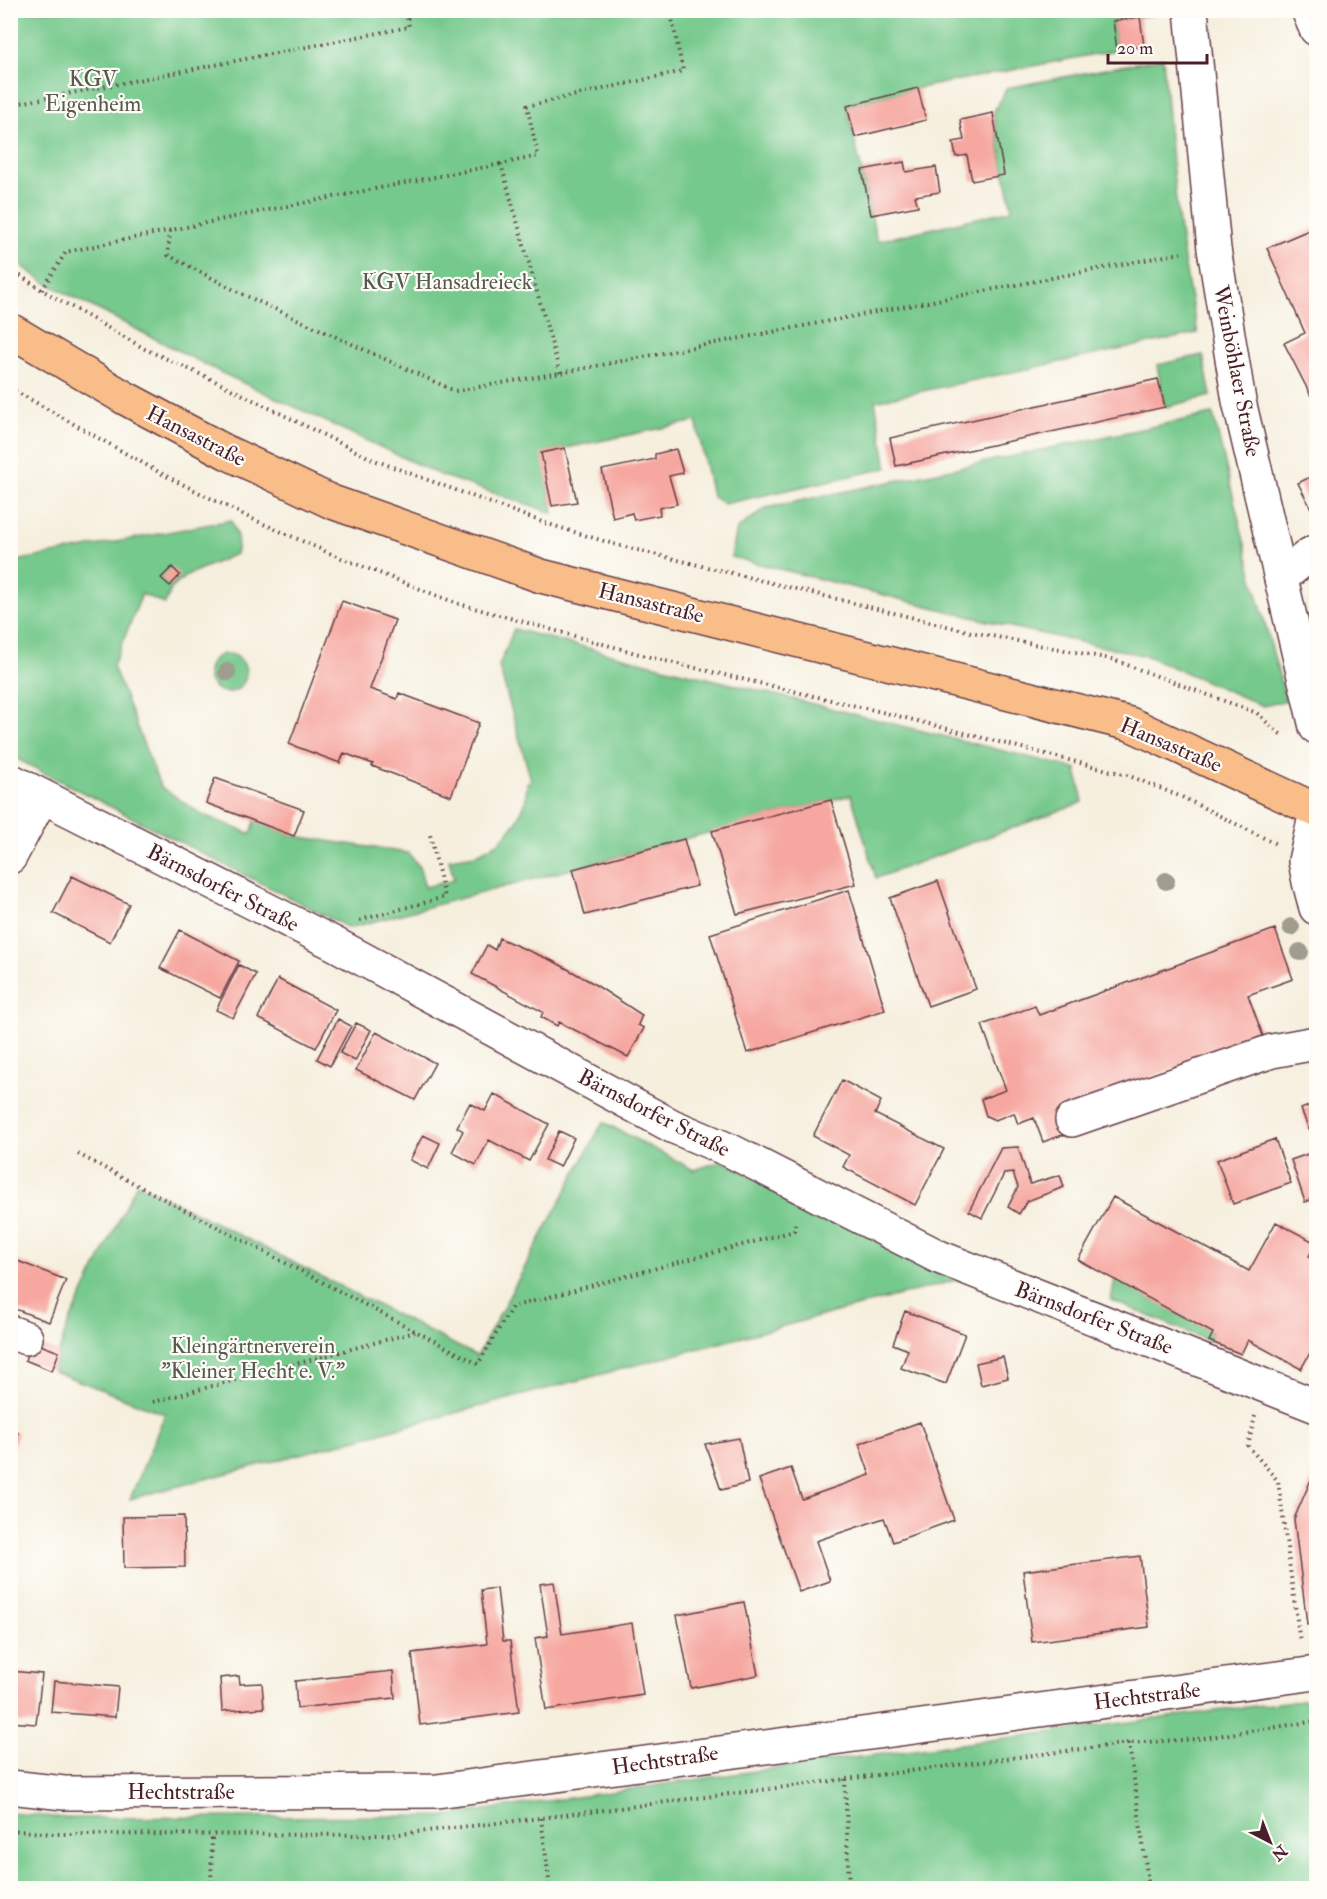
<svg xmlns="http://www.w3.org/2000/svg" width="1327" height="1899" viewBox="0 0 1327 1899" font-family="'IM FELL Double Pica',serif">
<style>
.green{fill:#76c98c;stroke:#60745c;stroke-width:1.5}
.building{fill:#f6a7a0}
.lines{fill:none;stroke-linecap:round;stroke-linejoin:round}
.minor-casing{stroke:#643e46;stroke-width:36}
.major-casing{stroke:#643e46;stroke-width:36}
.path{stroke:#643e46;stroke-width:4;stroke-dasharray:1.5 4.5;stroke-linecap:butt}
.minor{stroke:#fff;stroke-width:33}
.major{stroke:#f9bd89;stroke-width:33}
.tree{fill:#a09d8e}
.labels{text-anchor:middle;dominant-baseline:central;stroke-width:4.5;stroke-linejoin:round;paint-order:stroke}
.park-label{font-size:22px;fill:#595a4d;stroke:#fdfcf7}
.street-label{font-size:22px;fill:#4a1f2b;stroke:#fdfcf7}
</style>
<rect width="100%" height="100%" fill="#fdfcf7"/>
<filter id="ink" filterUnits="userSpaceOnUse"><feTurbulence type="fractalNoise" baseFrequency=".0167" numOctaves="2"/><feDisplacementMap in="SourceGraphic" scale="12" xChannelSelector="R" yChannelSelector="G"/><feConvolveMatrix kernelMatrix="1 2 1 2 8 2 1 2 1" color-interpolation-filters="sRGB"/></filter>
<filter id="wash" filterUnits="userSpaceOnUse"><feTurbulence type="fractalNoise" baseFrequency=".008" numOctaves="4" result="noise"/><feDisplacementMap in="SourceGraphic" scale="24" xChannelSelector="R" yChannelSelector="G"/><feGaussianBlur stdDeviation="1.35" result="paint"/><feColorMatrix in="noise" values="0 0 0 0 0 0 0 0 0 0 0 0 0 0 0 0 0 1.4 0 .05"/><feComposite in="paint" operator="in"/></filter>
<g filter="url(#wash)">
<rect width="100%" height="100%" fill="#f6efde"/>
<path class="green" d="M10,11H1158L1159,14L1113,21L1117,50L918,88L847,106L877,241L1012,210L993,113L1007,88L1163,58C1171,150 1177,243 1198,333L875,401L887,468L724,504L712,496L696,421L542,453L553,513L440,475L220,372L46,283L11,258Z
M1203,355L1211,396L1165,407L1157,365Z
M1213,414L1255,586L1286,701L1263,706L1147,656L1024,630L731,557L737,529L766,508Z
M231,520C236,532 240,541 236,554L187,575L171,589L165,604L142,594L113,666L160,786L203,815L251,834L255,821L294,836L408,853L419,866L425,887L454,880L449,859L475,855L498,843L515,824L525,804L527,783L531,780L499,666L514,629C701,678 889,722 1076,769L1083,802L876,878L851,795L349,928L11,756L10,562Z
M208 673a19 19 0 1 1 38 0a19 19 0 1 1-38 0Z
M603,1122L694,1170L722,1161L957,1280L130,1499L165,1414L53,1371L67,1327L137,1183L477,1356Z
M1115,1279L1213,1333L1209,1341L1111,1300Z
M1316,1698V1888H11V1813L67,1818L444,1816L783,1767Z"/>
<g id="blocks">
<path class="building" d="M1140,17L1144,46L1117,50L1113,21Z
M918,88L926,120L855,137L847,106Z
M993,113L1004,175L972,181L967,155L956,157L953,142L964,140L960,120Z
M904,162L906,172L936,167L940,192L915,196L918,206L871,215L862,170Z
M1316,227V406L1284,343L1305,333L1267,248Z
M1158,379L1165,407L896,466L890,438Z
M565,448L577,502L552,506L541,453Z
M676,449L683,473L669,476L677,504L659,508L660,515L634,520L632,513L613,518L602,470L655,459V454Z
M1316,474V518L1298,483Z
M172,567L180,575L170,586L161,578Z
M342,601L395,620L370,689L397,699L399,693L479,723L451,796L372,766L373,764L344,753L340,763L289,744Z
M215,778L304,810L294,836L206,803Z
M831,800L856,884L737,914L712,831Z
M684,839L697,886L585,915L573,869Z
M72,876L129,904L110,942L53,913Z
M938,881L976,989L928,1006L890,898Z
M849,890L885,1010L747,1053L710,934Z
M1275,929L1293,979L1248,995L1263,1036L1067,1108L1076,1130L1043,1142L1034,1118L1018,1124L1014,1113L995,1120L986,1116L981,1099L1006,1090L982,1025L1035,1006L1039,1015Z
M180,930L239,961L220,998L160,968Z
M499,938L555,962L591,982L642,1015L638,1025L644,1028L628,1057L559,1022L557,1026L541,1017L543,1012L472,974L487,945L495,950Z
M239,965L256,974L233,1018L216,1010Z
M278,979L336,1010L316,1048L258,1018Z
M338,1019L351,1026L330,1066L317,1059Z
M356,1023L371,1030L355,1061L340,1053Z
M376,1032L435,1063L415,1100L356,1070Z
M842,1080L881,1101L875,1114L944,1149L915,1205L843,1167L849,1155L813,1136Z
M494,1094L549,1124L529,1161L489,1140L476,1165L452,1152L463,1131L457,1127L470,1103L485,1111Z
M1316,1103V1127L1309,1130L1301,1109Z
M559,1131L574,1138L560,1167L545,1160Z
M423,1135L440,1143L428,1169L410,1160Z
M1275,1139L1291,1183L1233,1204L1217,1160Z
M1018,1147L1030,1184L1060,1175L1064,1187L1027,1201L1019,1214L1008,1207L1018,1187L1013,1173L1004,1174L982,1218L969,1211L1001,1148Z
M1316,1151V1198L1305,1202L1291,1160Z
M1113,1197L1249,1271L1276,1222L1316,1243L1309,1256L1316,1261V1277L1309,1291L1316,1295V1345L1315,1344L1301,1369L1248,1340L1241,1354L1209,1341L1213,1333L1078,1260Z
M10,1258L66,1280L49,1322L10,1307Z
M905,1311L965,1334L946,1384L901,1368L908,1350L893,1344Z
M32,1342L59,1352L52,1371L25,1360Z
M1003,1357L1008,1378L981,1385L976,1363Z
M920,1422L954,1520L893,1542L884,1518L816,1541L830,1581L799,1592L759,1479L791,1468L802,1499L870,1475L859,1444Z
M10,1430L18,1433L11,1451H10Z
M739,1438L748,1483L721,1490L705,1444Z
M1316,1468V1623L1307,1624L1294,1519Z
M184,1516L185,1567L124,1568L123,1517Z
M1140,1556L1149,1627L1032,1642L1023,1571Z
M554,1582L562,1634L632,1623L643,1695L546,1710L535,1638L548,1636L540,1584Z
M497,1588L503,1641H510L519,1712L420,1725L412,1653L487,1644L481,1590Z
M744,1602L758,1675L691,1688L677,1615Z
M10,1671L42,1674L36,1724L10,1722Z
M393,1671L395,1698L297,1708L295,1681Z
M239,1676L240,1684L262,1683L264,1708L222,1711L220,1678Z
M54,1681L118,1687L115,1717L51,1712Z"/>
</g>
</g>
<g filter="url(#ink)">
<use href="#blocks" fill-opacity="0" stroke="#643e46" stroke-width="1.5"/>
<g class="lines">
<defs>
<path id="minor" d="M1191,10L1214,249L1239,401L1316,727
M1308,10L1316,29
M1282,577L1309,555L1316,551
M10,780L333,943L672,1126L731,1151L939,1257L1316,1406
M1316,812L1305,861L1309,882L1316,908
M10,857L42,796
M1072,1120L1272,1051L1316,1043
M10,1332L26,1338
M10,1787L64,1793L437,1791L1316,1673"/>
<path id="major" d="M10,330L125,398L228,453L332,502L541,576L1130,724L1316,810"/>
</defs>
<use href="#minor" class="minor-casing"/>
<use href="#major" class="major-casing"/>
<path class="path" d="M10,105L409,27L406,10
M170,231L168,255L242,294L455,391L560,373L1181,253
M10,269L42,290L145,349L213,380L374,460L545,523L617,545L971,632L1111,659L1257,713C1266,721 1273,730 1284,736
M42,290L66,252L263,211L501,164
M560,373L501,164L538,156L527,106L683,71L670,10
M10,388L164,475L248,517L336,556L456,603L657,659L886,713L1127,775L1182,797L1276,844
M360,920L445,897L430,835
M78,1154L478,1364L512,1307L794,1231L796,1221
M153,1402L415,1332
M1255,1416L1248,1446L1278,1481L1300,1642
M1129,1743L1149,1888
M845,1779L849,1888
M541,1818L550,1888
M10,1830L54,1834L391,1835L541,1818L1129,1743L1197,1739L1316,1721
M211,1888L212,1834"/>
<use href="#minor" class="minor"/>
<use href="#major" class="major"/>
</g>
<g class="tree">
<circle cx="227" cy="672" r="9"/>
<circle cx="1166" cy="881" r="9"/>
<circle cx="1291" cy="927" r="9"/>
<circle cx="1300" cy="952" r="9"/>
</g>
</g>
<g class="labels">
<g class="park-label">
<text x="93" y="79">KGV<tspan x="93" dy="25">Eigenheim</tspan></text>
<text x="447" y="282">KGV Hansadreieck</text>
<text x="253" y="1346">Kleingärtnerverein<tspan x="253" dy="25">"Kleiner Hecht e. V."</tspan></text>
</g>
<g class="street-label">
<text transform="translate(1237 371) rotate(79)">Weinböhlaer Straße</text>
<text transform="translate(196 436) rotate(27)">Hansastraße</text>
<text transform="translate(651 603) rotate(14)">Hansastraße</text>
<text transform="translate(1171 745) rotate(23)">Hansastraße</text>
<text transform="translate(223 888) rotate(27)">Bärnsdorfer Straße</text>
<text transform="translate(654 1113) rotate(27)">Bärnsdorfer Straße</text>
<text transform="translate(1094 1318) rotate(21)">Bärnsdorfer Straße</text>
<text transform="translate(1147 1696) rotate(-7)">Hechtstraße</text>
<text transform="translate(665 1760) rotate(-8)">Hechtstraße</text>
<text x="181" y="1792">Hechtstraße</text>
</g>
</g>
<rect width="1327" height="1899" fill="none" stroke="#fdfcf7" stroke-width="36"/>
<g transform="translate(1270 1842) rotate(138)" stroke="#fdfcf7" stroke-width="4.5" paint-order="stroke">
<path d="M0-4.5L10 22L0 15L-10 22Z" fill="#4a1f2b"/>
<text y="-9" font-size="16" font-weight="bold" text-anchor="middle" fill="#4a1f2b">N</text>
</g>
<path d="M1108 54v9h99v-9" fill="none" stroke="#4a1f2b" stroke-width="3"/>
<text x="1117" y="54" font-size="18" fill="#4a1f2b" stroke="#fdfcf7" stroke-width="4.5" paint-order="stroke">20 m</text>
</svg>
